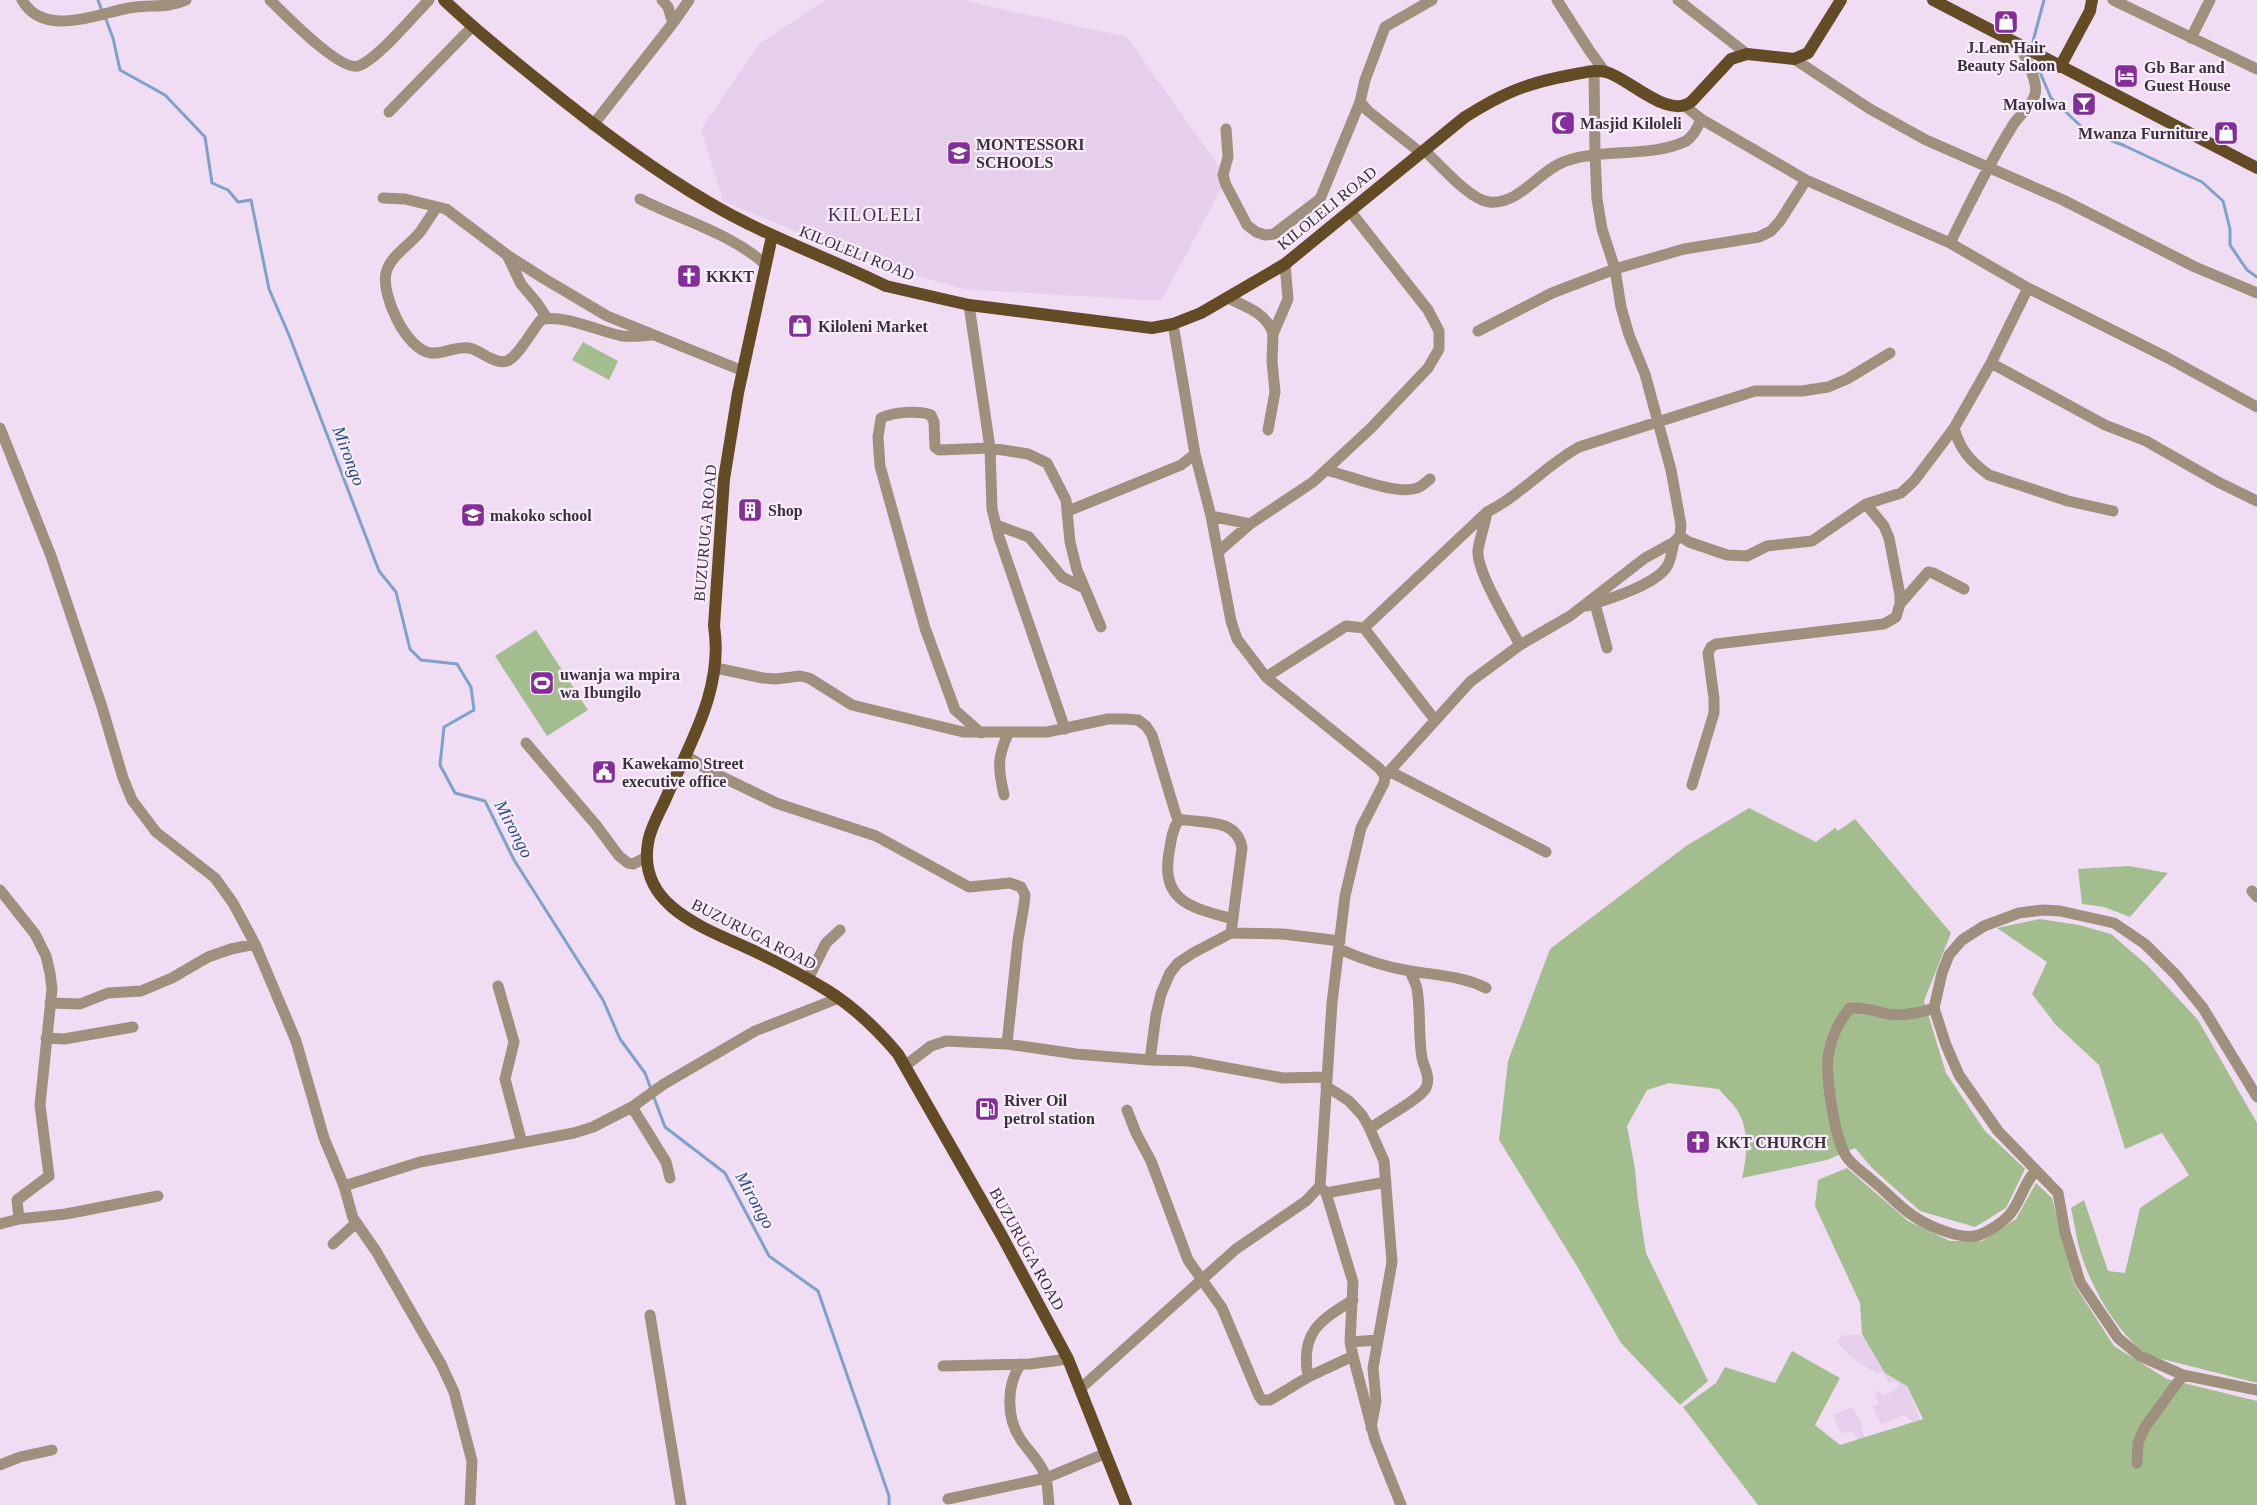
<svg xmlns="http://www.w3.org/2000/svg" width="2257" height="1505" viewBox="0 0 2257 1505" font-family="'Times New Roman',serif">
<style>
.built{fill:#e6cfeb}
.green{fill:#a4bd8f}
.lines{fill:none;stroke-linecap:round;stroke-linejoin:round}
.stream{stroke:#80a0cc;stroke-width:3}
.minor{stroke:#9e907c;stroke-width:11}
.major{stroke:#634b25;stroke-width:12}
.labels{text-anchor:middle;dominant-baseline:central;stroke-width:4.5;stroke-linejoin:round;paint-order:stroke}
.poi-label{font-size:16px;font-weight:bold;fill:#39323b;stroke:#fbecfe;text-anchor:start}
.street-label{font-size:16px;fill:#39323b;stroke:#fbecfe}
.water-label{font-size:18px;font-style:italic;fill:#265088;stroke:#fbecfe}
.quarter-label{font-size:19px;letter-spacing:1px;fill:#443648;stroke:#fbecfe}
</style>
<rect width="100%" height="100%" fill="#f0ddf4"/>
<path class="built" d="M826,0H962L1127,37L1227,178L1161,301L963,289L872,263L723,201L701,129L760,43Z
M1843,1335H1860L1873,1346L1905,1381L1922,1424L1918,1425L1904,1415L1881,1424L1872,1406L1879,1404L1874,1393L1880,1391L1883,1396L1900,1386L1895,1381L1889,1383L1882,1372L1877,1374L1851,1357L1837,1342Z
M1852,1407L1861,1423L1864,1436L1869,1443L1865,1446L1851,1431L1841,1434L1833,1415Z"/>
<path class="green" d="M583,342L618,361L609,380L572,360Z
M536,630L588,710L547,736L495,656Z
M1749,808L1816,842L1835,828L1838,831L1855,819L1951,933L1924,1001L1946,1073L1985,1131L2025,1169L2006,1208L1975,1227L1920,1211L1873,1169L1855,1148L1827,1160L1742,1178C1747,1156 1750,1130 1737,1110C1732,1102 1724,1096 1719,1089L1669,1083L1647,1090L1627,1126L1635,1169L1638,1201L1646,1253L1708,1381L1680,1405L1621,1343L1577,1266L1499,1140L1508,1061L1550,949L1686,846Z
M2129,866L2168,873L2130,917L2104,907L2082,904L2078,869Z
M2040,919L2079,925L2111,934L2148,966L2198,1020L2257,1123V1383L2150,1356C2120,1337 2095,1294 2083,1260C2077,1244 2075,1225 2071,1208L2084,1200L2108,1271L2125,1273L2140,1208L2189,1175L2162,1133L2125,1149L2099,1065L2056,1025L2032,994L2047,962L1997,928Z
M1847,1168L1908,1221L1950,1241H1982L2016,1219L2036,1183L2052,1198L2074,1284L2114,1346L2167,1379L2257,1401V1505H1758L1683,1407L1716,1383L1725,1367L1775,1383L1792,1351L1840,1378L1815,1425L1840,1445L1923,1419L1907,1386L1885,1373L1862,1334L1860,1303L1815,1206L1818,1180Z"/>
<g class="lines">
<path class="stream" d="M98,0L102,11
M105,17L113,38L120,70L165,95L205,137L212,183L228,190L238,202L251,200L269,289L289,335L379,571L396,592L410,649L421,660L457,664L471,687L474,710L444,727L440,765L455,793L485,801L514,860L603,1000L620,1039L645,1073L651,1089
M2033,41L2044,0
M2039,70L2051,98L2085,130L2125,146L2202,182L2223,201L2230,229V245L2247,270L2257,277
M653,1095L665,1127L725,1173L769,1256L818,1291L889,1496V1505"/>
<path class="minor" d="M22,0C44,38 96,14 129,8C150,4 166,9 186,0
M270,0C284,14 340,71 358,66C376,61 414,15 429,0
M662,0L668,7L673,23
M1557,0L1589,50L1605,72
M1678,0L1747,54
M2113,0L2257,69
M2191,38L2210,0
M1794,59L1870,109L1926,140L2063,200L2195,267L2257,293
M1685,106L1701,119L1806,180L1950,243L2028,288L2166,357L2257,407
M389,112L472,27
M593,125L673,23L689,0
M1226,129L1228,157L1223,175L1226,185L1247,225L1256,232L1265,235L1274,234L1320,199L1360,102
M1424,150C1439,164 1470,200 1489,202C1520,205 1539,170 1566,161C1603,148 1651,158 1686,141C1694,136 1698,127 1701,119
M1421,153L1368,111L1360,102L1365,80L1385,27L1432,0
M383,198L405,199L446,209L507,255L543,278L607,316L743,371
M640,199C681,220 730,233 765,264
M437,207C431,215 426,224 420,232C410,245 390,256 386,273C381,295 406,350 431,353C444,354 456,346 469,348C481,350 494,365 507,361C518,357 532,330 541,320C561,313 601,332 622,336C633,337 643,336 654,335
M1950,243C1970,203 1989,163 2013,125C2019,115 2033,105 2035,94C2039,82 2024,55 2019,44
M507,255L521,284L537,303L547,318
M1228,298C1245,306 1268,314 1273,334
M969,305L990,448L992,509L999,537L1065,729
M1478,331L1552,293L1615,269L1684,249L1759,237L1771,231L1780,221L1806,180
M1991,363L2105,425L2146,441L2218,482L2257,501
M0,428L51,556L102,707L123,778L132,800L156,832L215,878L233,903L255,944L296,1041L324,1138L344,1186L353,1218L376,1251L441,1364L454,1392L472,1461L470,1505
M1954,428C1960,450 1971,462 1989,475L2068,501L2113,511
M1268,430L1275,392L1272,361L1273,334L1288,299L1285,264
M1326,470C1348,475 1397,496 1417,488C1421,487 1426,482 1430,479
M1068,511L1181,465L1195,454
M1487,512C1485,525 1480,537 1478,550C1476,571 1509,624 1520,645
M1211,516L1250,524
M996,525L1029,537L1062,577L1084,588
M1680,536L1689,542L1727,555L1747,556L1767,546L1812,541L1866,504L1901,493L1914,481L1954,428L1991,363L2028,288
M1218,552L1250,524L1313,482L1371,428L1428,368L1439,349V331L1428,310L1350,211
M1595,604L1607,648
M1900,604L1928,572L1933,573L1964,589
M1587,606C1609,599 1652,586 1666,568C1671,562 1672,550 1674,542
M1364,628L1487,512C1521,495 1545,466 1579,447L1755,391H1802L1828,387L1847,379L1890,353
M716,668L763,678L776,679L800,676L809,678L852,705L963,732H1047L1108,719H1125L1138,720L1146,726L1152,735L1176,815L1179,819C1202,824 1237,817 1242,848L1231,933
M1266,677L1346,626L1364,628L1435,720
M981,733L955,710L925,628L880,466L878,437L881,418C894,412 918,410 931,415L934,422L935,447L939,450L990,448L1028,454L1047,463L1066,500L1070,542L1077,570L1101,627
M526,743L596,825L619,856L628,863L633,864L647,857
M685,755L712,772L776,803L876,836L969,887L1010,883L1021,887L1025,895L1024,905L1018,940L1007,1044
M1389,771L1546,852
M1385,776L1470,682L1520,645L1570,616L1645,558L1674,542L1680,536L1681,525L1671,470L1645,374L1629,335L1621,307L1615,269L1602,229L1597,199L1595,154L1594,71
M1692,785L1714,713V699L1708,653L1711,647L1716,644L1884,624L1896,617L1900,604V595L1889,538L1884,526L1866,504
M1004,795C998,768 997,758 1008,734
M1179,819C1172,830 1171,841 1169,853C1160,903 1194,908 1233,919
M0,890L35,934L46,956L50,973L52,989L40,1105L49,1176L17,1200L19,1219
M2252,891L2257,897
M1339,949C1362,959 1385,967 1410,971C1435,975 1462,976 1486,988
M808,979L826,943L840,930
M498,986L514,1042L505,1079L522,1143
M50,1003L80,1004L108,993L141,991L172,978L208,957L231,949L255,944
M1934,1008C1920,1013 1904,1016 1888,1014C1873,1011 1866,1007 1850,1008C1839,1021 1832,1036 1829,1052C1824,1072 1835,1139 1846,1156C1852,1166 1866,1174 1874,1182C1888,1193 1900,1208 1915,1217C1928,1226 1963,1241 1979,1235C1990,1231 2007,1220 2013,1210C2022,1196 2024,1185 2035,1171
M46,1038L64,1039L133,1027
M1150,1060L1156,1015L1161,994L1170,973L1178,963L1193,953L1231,933L1283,934L1340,941
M906,1065L931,1046L946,1041L1007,1044L1076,1054L1150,1060L1190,1061L1283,1078L1327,1077
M1326,1086L1349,1101L1362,1115L1368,1125L1384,1161L1392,1262L1373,1368L1376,1401L1371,1428
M2257,1097L2203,1008L2176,975L2145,944L2114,923L2060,911L2043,910L2019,913L1984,926L1962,940L1949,955L1942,973L1934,1008L1946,1045L1959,1075L1998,1131L2058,1193L2065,1232L2080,1282L2118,1338L2140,1356L2183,1375L2257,1390
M632,1107L666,1162L670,1178
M1127,1110L1136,1133L1151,1161L1188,1260L1222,1308L1259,1396L1262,1400H1270L1308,1377L1353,1356
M1370,1129C1383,1118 1419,1100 1426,1088C1431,1077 1424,1068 1422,1058C1418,1035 1421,1012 1417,989C1416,983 1412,977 1410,971
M344,1186L420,1162L574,1133L593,1127L632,1107L664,1084L755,1031L839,998
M1320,1186L1326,1193L1353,1282L1350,1342L1353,1356L1375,1440L1401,1505
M1326,1193L1386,1182
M0,1224L19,1219L66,1214L158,1196
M333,1244L356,1223
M650,1315L681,1505
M1350,1342L1378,1340
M1021,1364C1006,1385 1006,1418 1021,1440C1029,1452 1042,1463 1046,1478C1048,1486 1048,1497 1049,1505
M943,1366L1030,1364L1068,1359
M1308,1377C1300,1333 1319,1321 1353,1300
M1081,1388L1236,1249L1306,1201L1320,1186L1332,1003L1345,896L1361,828L1384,783L1385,776L1379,768L1266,677L1237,639L1231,621L1211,516L1195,454L1173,324
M2137,1463L2138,1443L2145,1427L2183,1375
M0,1465L20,1457L52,1450
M948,1499L1046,1478L1104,1454"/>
<path class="major" d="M444,0C474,29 507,55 539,81C593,125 648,167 708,202C765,236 827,257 886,286L969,305L1152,328L1173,324L1201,313L1285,264L1465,117C1503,93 1527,83 1571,75C1582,73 1595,69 1606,72C1629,78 1669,121 1692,101L1731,59L1747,54L1794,59L1808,53L1841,0
M1933,0L2257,168
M2060,67L2090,11L2092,0
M772,236L738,393L724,479L714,626C724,688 690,743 666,798C660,812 650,828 648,843C637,907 707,929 752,950C777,962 802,975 825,989C853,1006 877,1029 898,1054L1002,1236L1068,1359L1126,1505"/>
</g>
<defs>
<symbol id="shop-square" viewBox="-11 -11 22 22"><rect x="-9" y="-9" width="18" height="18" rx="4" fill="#852e9b" stroke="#fbecfe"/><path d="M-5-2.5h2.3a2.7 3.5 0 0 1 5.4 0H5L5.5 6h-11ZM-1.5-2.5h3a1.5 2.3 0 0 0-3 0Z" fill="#fff"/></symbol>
<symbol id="hotel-square" viewBox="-11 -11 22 22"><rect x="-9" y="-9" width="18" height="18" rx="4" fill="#852e9b" stroke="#fbecfe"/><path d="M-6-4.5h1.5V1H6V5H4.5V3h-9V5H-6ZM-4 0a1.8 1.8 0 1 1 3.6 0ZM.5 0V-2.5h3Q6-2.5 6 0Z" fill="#fff"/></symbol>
<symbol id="bar-square" viewBox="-11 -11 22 22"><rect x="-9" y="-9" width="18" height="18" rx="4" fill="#852e9b" stroke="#fbecfe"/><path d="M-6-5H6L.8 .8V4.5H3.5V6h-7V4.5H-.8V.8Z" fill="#fff"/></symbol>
<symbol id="mosque-square" viewBox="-11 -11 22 22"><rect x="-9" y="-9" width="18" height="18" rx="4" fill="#852e9b" stroke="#fbecfe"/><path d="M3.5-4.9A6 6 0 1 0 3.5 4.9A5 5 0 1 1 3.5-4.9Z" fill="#fff"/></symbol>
<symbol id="school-square" viewBox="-11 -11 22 22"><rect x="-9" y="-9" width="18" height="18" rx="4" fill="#852e9b" stroke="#fbecfe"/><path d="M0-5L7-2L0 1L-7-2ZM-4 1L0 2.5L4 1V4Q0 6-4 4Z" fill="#fff"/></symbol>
<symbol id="church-square" viewBox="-11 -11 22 22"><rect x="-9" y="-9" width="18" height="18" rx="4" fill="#852e9b" stroke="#fbecfe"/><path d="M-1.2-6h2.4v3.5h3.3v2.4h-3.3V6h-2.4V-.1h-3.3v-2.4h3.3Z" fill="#fff"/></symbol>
<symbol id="building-square" viewBox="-11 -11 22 22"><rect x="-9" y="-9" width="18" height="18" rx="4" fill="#852e9b" stroke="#fbecfe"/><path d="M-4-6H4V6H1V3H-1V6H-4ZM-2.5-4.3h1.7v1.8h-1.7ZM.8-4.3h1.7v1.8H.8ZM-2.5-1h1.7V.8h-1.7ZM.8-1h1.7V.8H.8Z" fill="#fff"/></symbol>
<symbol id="stadium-square" viewBox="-11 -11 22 22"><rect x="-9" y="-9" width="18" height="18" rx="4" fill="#852e9b" stroke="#fbecfe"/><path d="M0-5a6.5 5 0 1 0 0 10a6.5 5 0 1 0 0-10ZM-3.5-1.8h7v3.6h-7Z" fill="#fff"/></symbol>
<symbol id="civic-square" viewBox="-11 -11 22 22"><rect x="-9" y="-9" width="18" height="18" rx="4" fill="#852e9b" stroke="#fbecfe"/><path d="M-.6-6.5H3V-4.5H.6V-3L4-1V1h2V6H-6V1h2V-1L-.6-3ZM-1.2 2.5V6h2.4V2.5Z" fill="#fff"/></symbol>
<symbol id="fuel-square" viewBox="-11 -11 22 22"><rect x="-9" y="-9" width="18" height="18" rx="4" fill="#852e9b" stroke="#fbecfe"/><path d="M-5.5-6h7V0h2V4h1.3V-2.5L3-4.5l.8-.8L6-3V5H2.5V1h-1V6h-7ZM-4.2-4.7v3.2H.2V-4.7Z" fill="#fff"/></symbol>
</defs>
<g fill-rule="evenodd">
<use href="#shop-square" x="1992" y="8" width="28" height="28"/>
<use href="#hotel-square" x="2112" y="62" width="28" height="28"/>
<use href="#bar-square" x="2070" y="90" width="28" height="28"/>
<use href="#mosque-square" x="1549" y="109" width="28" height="28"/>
<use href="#shop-square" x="2212" y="119" width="28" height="28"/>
<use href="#school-square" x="945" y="139" width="28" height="28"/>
<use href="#church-square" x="675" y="262" width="28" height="28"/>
<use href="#shop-square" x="786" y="312" width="28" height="28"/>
<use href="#building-square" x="736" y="496" width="28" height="28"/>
<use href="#school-square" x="459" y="501" width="28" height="28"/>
<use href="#stadium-square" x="528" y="669" width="28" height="28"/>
<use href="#civic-square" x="590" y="758" width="28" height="28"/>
<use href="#fuel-square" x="973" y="1095" width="28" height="28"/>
<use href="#church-square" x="1684" y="1128" width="28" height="28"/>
</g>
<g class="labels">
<g class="poi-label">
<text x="2006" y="47" text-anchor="middle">J.Lem Hair<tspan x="2006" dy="18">Beauty Saloon</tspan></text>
<text x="2144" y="67">Gb Bar and<tspan x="2144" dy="18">Guest House</tspan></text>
<text x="2066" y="104" text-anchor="end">Mayolwa</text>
<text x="1580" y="123">Masjid Kiloleli</text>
<text x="2208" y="133" text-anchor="end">Mwanza Furniture</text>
<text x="976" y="144">MONTESSORI<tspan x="976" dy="18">SCHOOLS</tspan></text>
<text x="706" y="276">KKKT</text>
<text x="818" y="326">Kiloleni Market</text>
<text x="768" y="510">Shop</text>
<text x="490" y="515">makoko school</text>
<text x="560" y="674">uwanja wa mpira<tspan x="560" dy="18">wa Ibungilo</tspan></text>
<text x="622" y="763">Kawekamo Street<tspan x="622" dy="18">executive office</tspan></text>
<text x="1004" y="1100">River Oil<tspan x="1004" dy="18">petrol station</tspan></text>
<text x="1716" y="1142">KKT CHURCH</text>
</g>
<g class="street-label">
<text transform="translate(1327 208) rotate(-39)">KILOLELI ROAD</text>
<text transform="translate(857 253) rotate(22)">KILOLELI ROAD</text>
<text transform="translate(705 533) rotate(-85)">BUZURUGA ROAD</text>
<text transform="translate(754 934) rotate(27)">BUZURUGA ROAD</text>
<text transform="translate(1027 1249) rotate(61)">BUZURUGA ROAD</text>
</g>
<g class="water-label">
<text transform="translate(349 456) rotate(69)">Mirongo</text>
<text transform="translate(514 829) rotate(62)">Mirongo</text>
<text transform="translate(755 1200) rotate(61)">Mirongo</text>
</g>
<g class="quarter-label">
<text x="875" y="214">KILOLELI</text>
</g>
</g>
</svg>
